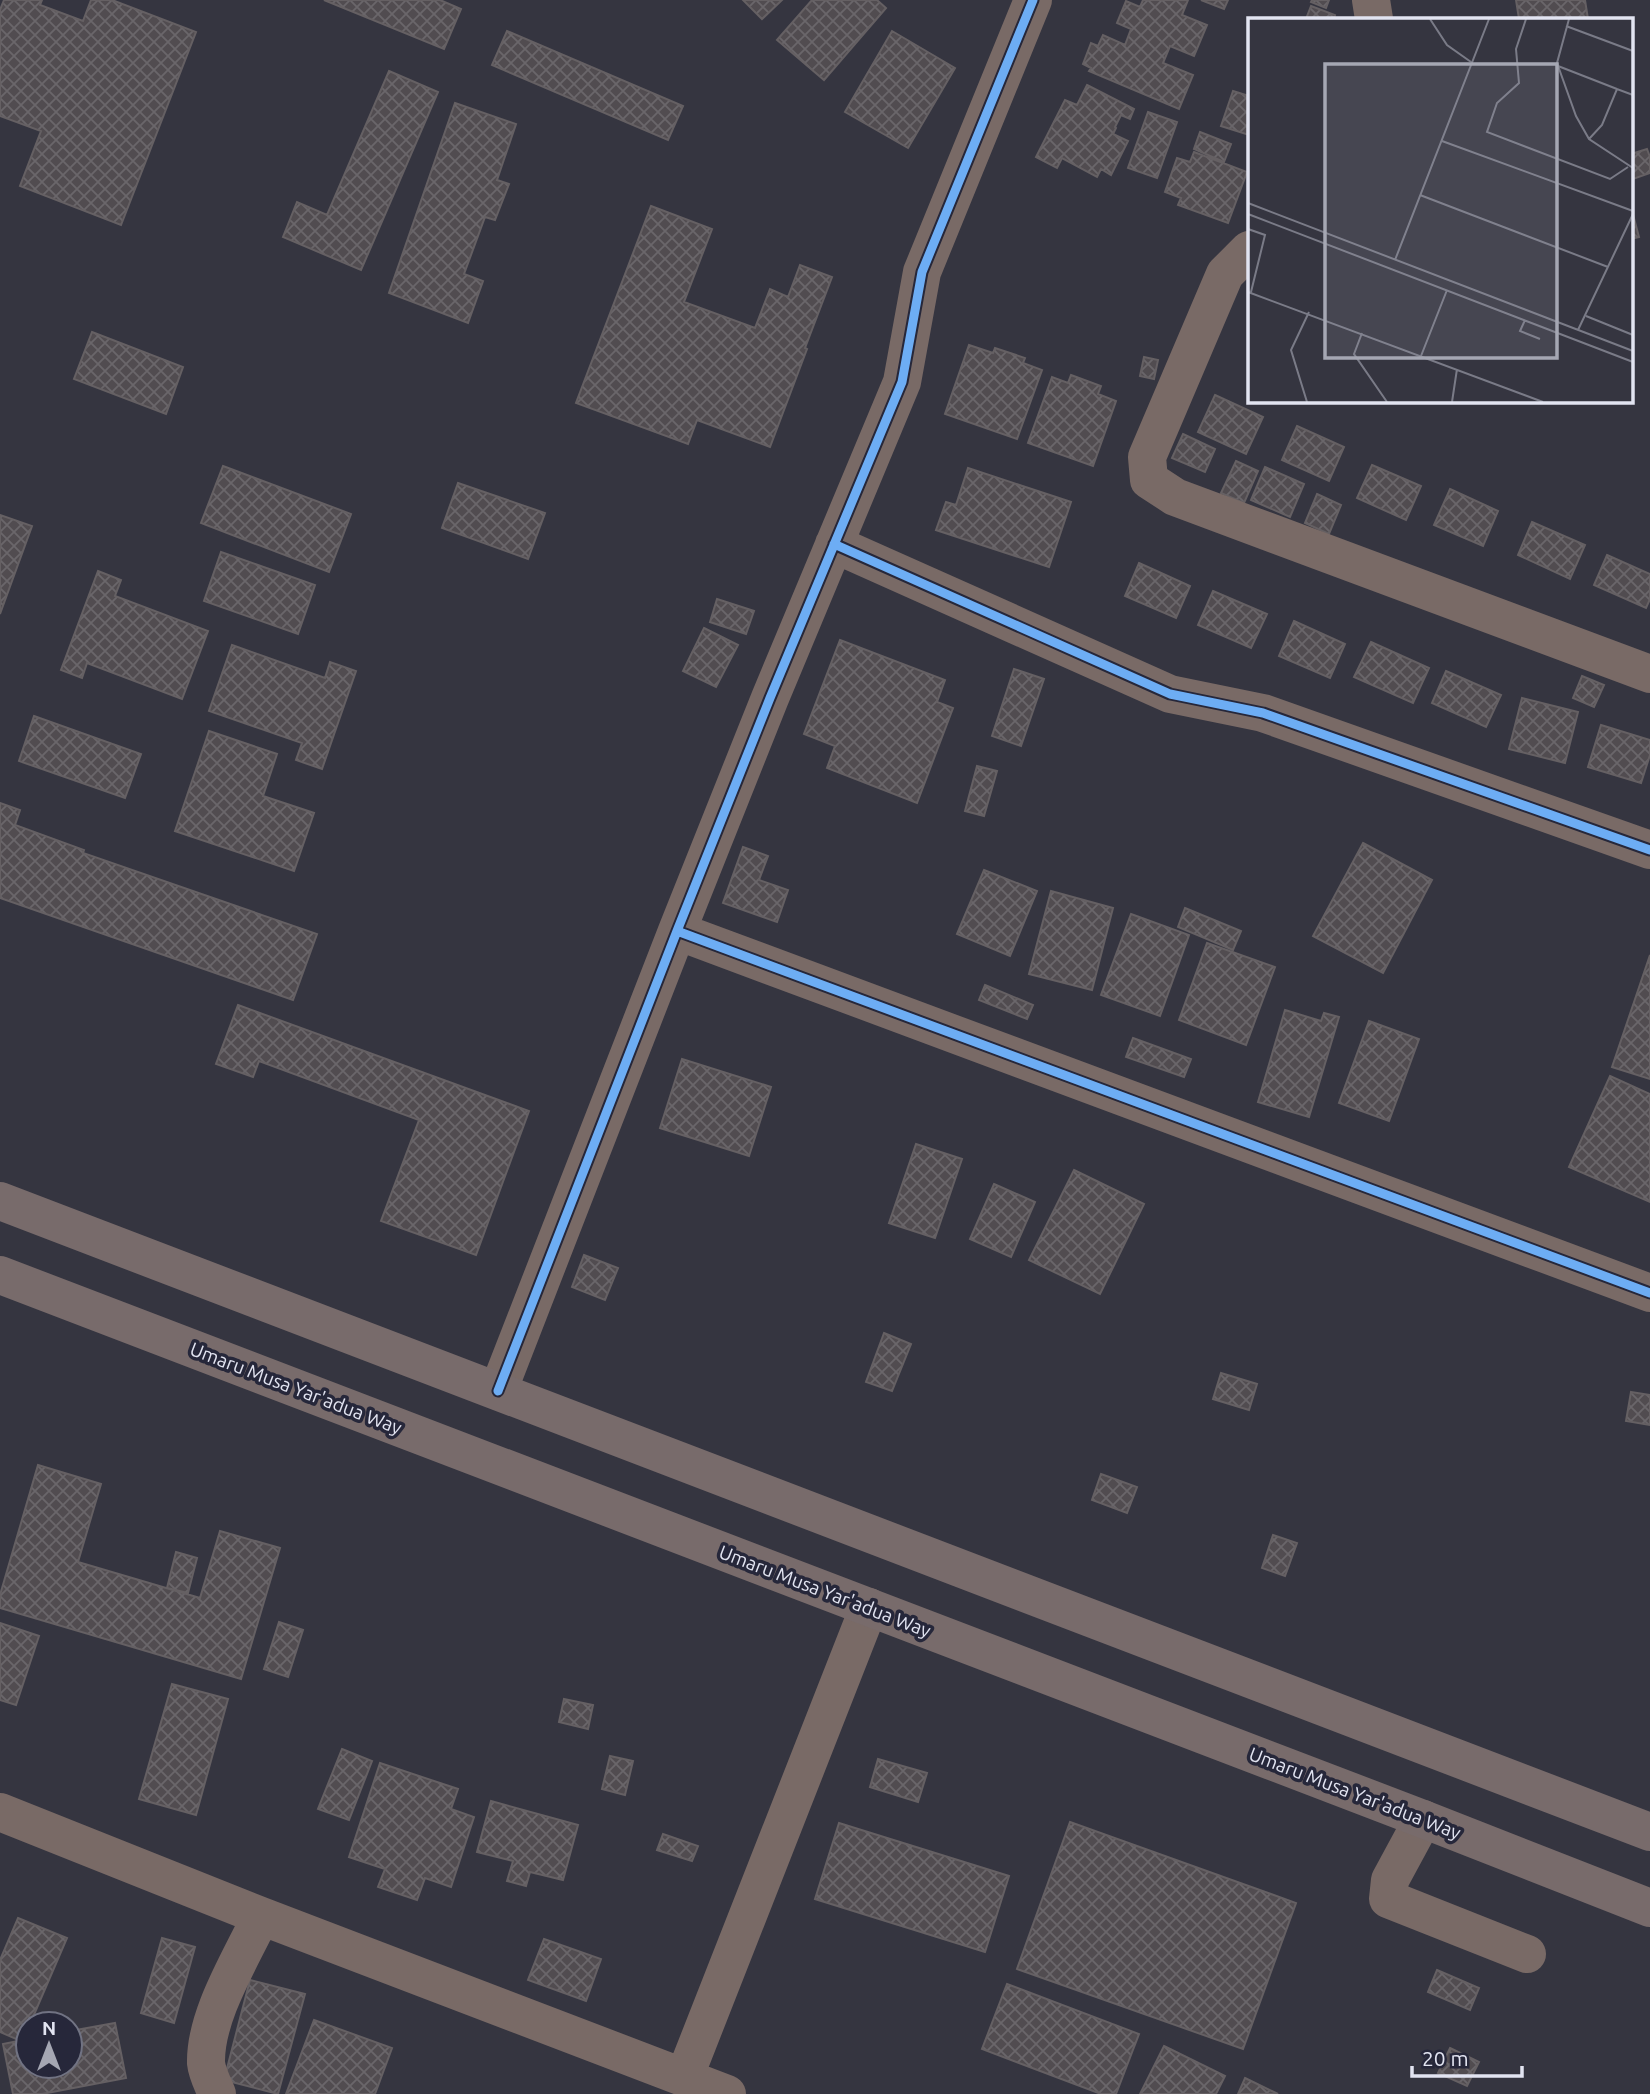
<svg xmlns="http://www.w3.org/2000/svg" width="1650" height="2094" viewBox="0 0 1650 2094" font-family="Ubuntu,sans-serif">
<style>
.building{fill:url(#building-cross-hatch);stroke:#656063;stroke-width:2}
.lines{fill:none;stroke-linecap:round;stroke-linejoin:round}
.minor{stroke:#796a66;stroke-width:38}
.major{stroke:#786b6b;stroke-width:38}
.cycleway-casing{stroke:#26273a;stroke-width:13}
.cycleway{stroke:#6dadf4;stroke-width:9}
.labels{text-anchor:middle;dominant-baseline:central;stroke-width:7;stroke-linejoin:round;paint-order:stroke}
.street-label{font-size:19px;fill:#e2e4f1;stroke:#26273a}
.inset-road{fill:none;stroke:#7a7b87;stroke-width:2}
.view{fill:#a5a7b3;fill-opacity:0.15;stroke:#a5a7b3;stroke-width:3.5}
.inset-edge{fill:none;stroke:#e2e4f1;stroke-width:3.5}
</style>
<defs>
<pattern id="building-cross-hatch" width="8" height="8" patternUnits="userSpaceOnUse" patternTransform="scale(1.75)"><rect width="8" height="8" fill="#514c50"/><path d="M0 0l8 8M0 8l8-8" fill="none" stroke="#6a666a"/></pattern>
</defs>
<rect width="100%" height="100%" fill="#353540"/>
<path class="building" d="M4,0H42L40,5L83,21L91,0H112L196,32L121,225L20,186L41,131L0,116V10Z
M324,0H440L461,9L444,49Z
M743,0H782L762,19Z
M812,0H877L886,8L824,80L777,40Z
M1143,0H1188L1182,15L1207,25L1194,56L1170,46L1163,63L1193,75L1179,109L1089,71L1091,68L1083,64L1091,43L1098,46L1103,35L1125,45L1131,29L1117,23L1126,1L1140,7Z
M1201,0H1228L1224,9Z
M1312,0H1329L1326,8L1311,2Z
M1516,0H1585L1588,19H1519Z
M1311,6L1335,15L1334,19H1306Z
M507,31L683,106L668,140L492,65Z
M892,31L955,68L908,148L845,112Z
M389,71L438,92L361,270L283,237L297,202L327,215Z
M1087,85L1134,109L1130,119L1121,115L1115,127L1116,128L1113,134L1128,141L1111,175L1101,169L1097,177L1062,158L1057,168L1036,157L1065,100L1077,105Z
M1233,91L1249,96V135L1221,126Z
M455,103L516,124L497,180L509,184L495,220L485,217L464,274L483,281L468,323L389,293Z
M1148,112L1177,122L1157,178L1128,168Z
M1200,132L1231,144L1224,162L1194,149Z
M1647,149L1650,157V173L1633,179L1631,171V154Z
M1194,152L1247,172L1228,223L1178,205L1181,198L1165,192L1177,158L1190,162Z
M651,206L712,229L684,302L755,328L770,289L788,297L800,265L832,277L805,348L807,349L770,447L697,420L688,444L576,403Z
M1631,207L1639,237L1631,239Z
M92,332L183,367L166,414L74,379Z
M969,345L993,353L995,348L1025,358L1023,363L1042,370L1017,439L945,414Z
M1144,357L1158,360L1154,379L1140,376Z
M1071,375L1101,386L1098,394L1116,401L1093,466L1028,443L1052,377L1068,383Z
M1215,395L1263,417L1246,454L1198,432Z
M1297,426L1344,447L1329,481L1282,460Z
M1183,434L1215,449L1205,472L1172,458Z
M1236,461L1258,471L1244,503L1221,493Z
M1372,465L1421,486L1406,520L1357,498Z
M223,466L351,514L329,572L201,523Z
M1265,467L1304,484L1290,517L1251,500Z
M968,468L1071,502L1049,567L936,530L946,502L956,505Z
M458,483L545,513L528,559L442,528Z
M1450,489L1498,511L1483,546L1434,525Z
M1317,494L1341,505L1329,534L1305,523Z
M0,515L32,526L0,614Z
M1532,522L1585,545L1570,579L1518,555Z
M221,552L315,585L298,634L204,601Z
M1607,555L1650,574V599L1646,608L1594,585Z
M1139,563L1190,586L1176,618L1125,596Z
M98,571L121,580L115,596L208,631L182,699L87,663L82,678L61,670Z
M1213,591L1267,614L1251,648L1198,625Z
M717,599L754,611L746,634L710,622Z
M1294,621L1345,644L1330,678L1279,656Z
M704,628L738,645L716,687L683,671Z
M840,640L945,680L937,702L953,708L917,803L827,768L835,746L804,734Z
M1371,642L1429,668L1413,703L1354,677Z
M232,645L325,678L330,662L356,671L322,769L296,760L302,743L209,711Z
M1014,669L1044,679L1021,746L992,736Z
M1446,671L1501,695L1486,727L1432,703Z
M1582,676L1604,685L1594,707L1573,698Z
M1522,698L1578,712L1565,763L1509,749Z
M34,716L141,754L125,798L19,761Z
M1601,725L1650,740V755L1641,783L1588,767Z
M209,731L277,754L263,796L314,813L294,871L175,831Z
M977,766L997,771L984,816L965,811Z
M0,803L20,810L15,825L84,850L83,853L317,934L293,1000L0,898Z
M1363,843L1432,880L1383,973L1313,936Z
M743,847L768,856L759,880L788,890L777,922L723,903Z
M984,870L1037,891L1010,956L957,934Z
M1051,891L1113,908L1092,990L1029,974Z
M1185,908L1241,931L1233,950L1178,927Z
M1131,914L1189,935L1160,1016L1101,995Z
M1207,943L1275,967L1246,1045L1179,1020Z
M1650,955V1079L1612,1067Z
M985,985L1033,1005L1027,1019L979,1000Z
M238,1005L529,1111L476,1255L381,1221L419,1120L259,1061L253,1077L216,1064Z
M1285,1010L1321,1021L1324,1013L1339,1017L1309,1117L1258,1102Z
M1369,1021L1419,1039L1389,1121L1339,1103Z
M1133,1038L1191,1059L1184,1077L1126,1057Z
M682,1059L771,1087L749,1156L660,1128Z
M1610,1076L1650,1094V1202L1569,1167Z
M916,1144L962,1159L935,1238L889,1223Z
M1074,1170L1144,1204L1100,1294L1029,1260Z
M994,1184L1035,1202L1011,1257L970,1239Z
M584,1255L618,1268L605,1300L572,1287Z
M884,1333L911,1344L892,1391L866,1382Z
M1221,1373L1257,1384L1249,1410L1213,1399Z
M1631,1392L1650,1395V1425L1626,1421Z
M38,1465L101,1484L78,1562L200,1598L220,1531L280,1548L241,1679L0,1608V1595Z
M1101,1474L1137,1487L1127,1513L1092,1500Z
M1273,1535L1297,1543L1285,1576L1262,1568Z
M176,1552L197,1558L188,1593L167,1588Z
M279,1622L303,1630L288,1677L264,1669Z
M0,1623L39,1636L16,1705L0,1700Z
M172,1684L228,1699L196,1815L139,1799Z
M564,1699L593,1705L588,1729L559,1722Z
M342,1749L372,1761L349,1820L318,1809Z
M610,1756L633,1761L625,1795L602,1789Z
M878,1759L927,1773L918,1802L870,1787Z
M380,1763L458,1789L451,1809L474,1817L451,1887L425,1878L417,1900L378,1887L385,1869L349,1857Z
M491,1801L578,1825L563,1880L530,1872L526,1886L507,1881L513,1861L477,1852Z
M1070,1822L1296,1903L1243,2049L1017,1969Z
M839,1823L1009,1876L985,1952L815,1899Z
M663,1834L698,1846L692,1861L657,1850Z
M18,1918L67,1938L30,2024H28V2030L23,2042L0,2032V1960Z
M162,1938L195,1947L174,2023L141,2013Z
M544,1939L601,1959L586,2001L528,1980Z
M1437,1970L1479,1988L1470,2010L1428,1992Z
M250,1980L305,1994L278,2094L224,2080Z
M1007,1984L1139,2034L1116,2094H1101L982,2049Z
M314,2020L392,2048L375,2094H286Z
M115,2023L126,2078L42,2094H13L3,2044L28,2039V2066H70V2031Z
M1164,2046L1225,2076L1216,2094H1140Z
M1450,2048L1479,2062L1467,2086L1438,2073Z
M1245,2078L1278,2094H1238Z"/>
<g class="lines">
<path class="minor" d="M1371,0L1374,19
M1249,250L1225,274L1147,457L1149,480L1175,497L1650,674
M834,544L1170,694L1263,713L1650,850
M677,931L1650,1293
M498,1391L677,931L770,698L902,382L922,272L1033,0
M0,1812L261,1916L727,2094
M1423,1819L1390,1880L1388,1899L1527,1954
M684,2078L869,1607
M217,2094C213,2085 207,2073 206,2063C205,2015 241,1959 261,1916"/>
<path class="major" d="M0,1201L1650,1832
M0,1275L1423,1819L1650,1908"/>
<defs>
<path id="cycleway" d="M834,544L1170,694L1263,713L1650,850
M677,931L1650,1293
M498,1391L677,931L770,698L902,382L922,272L1033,0"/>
</defs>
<use href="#cycleway" class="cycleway-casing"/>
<use href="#cycleway" class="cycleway"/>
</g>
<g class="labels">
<g class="street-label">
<text transform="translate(296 1388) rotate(21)">Umaru Musa Yar'adua Way</text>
<text transform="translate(825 1591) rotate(21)">Umaru Musa Yar'adua Way</text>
<text transform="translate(1355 1793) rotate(21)">Umaru Musa Yar'adua Way</text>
</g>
</g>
<g transform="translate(1248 18)">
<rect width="385" height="385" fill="#353540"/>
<path class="inset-road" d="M182,1L199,27L223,44M278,1L268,31L271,65L249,85L239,114L362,161L380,149M321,1L309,45L328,98L341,121L385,150M318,8L385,33M310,48L369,71M341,121L354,107L369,71L385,77M194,123L385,193M172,177L360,249M0,185L385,333M0,196L385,344M0,211L17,217L3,274M147,242L241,1M0,274L295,384M338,298L385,317M277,302L272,313L292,321M330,312L385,196M114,315L106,336L139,384M173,338L199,272M59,384L43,332L61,294M204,384L209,351"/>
<path class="view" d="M77,46H309V340H77Z"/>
<rect width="385" height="385" class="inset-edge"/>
</g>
<g transform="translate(49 2045)"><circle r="33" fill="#26273a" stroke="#717383" stroke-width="2"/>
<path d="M0-5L12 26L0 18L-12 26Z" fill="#a5a7b3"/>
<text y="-10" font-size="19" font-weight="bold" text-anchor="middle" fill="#e2e4f1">N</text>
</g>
<path d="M1412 2066v10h110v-10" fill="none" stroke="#e2e4f1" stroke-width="3.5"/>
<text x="1422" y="2066" font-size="21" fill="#e2e4f1" stroke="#26273a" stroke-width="5" paint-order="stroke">20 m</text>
</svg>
